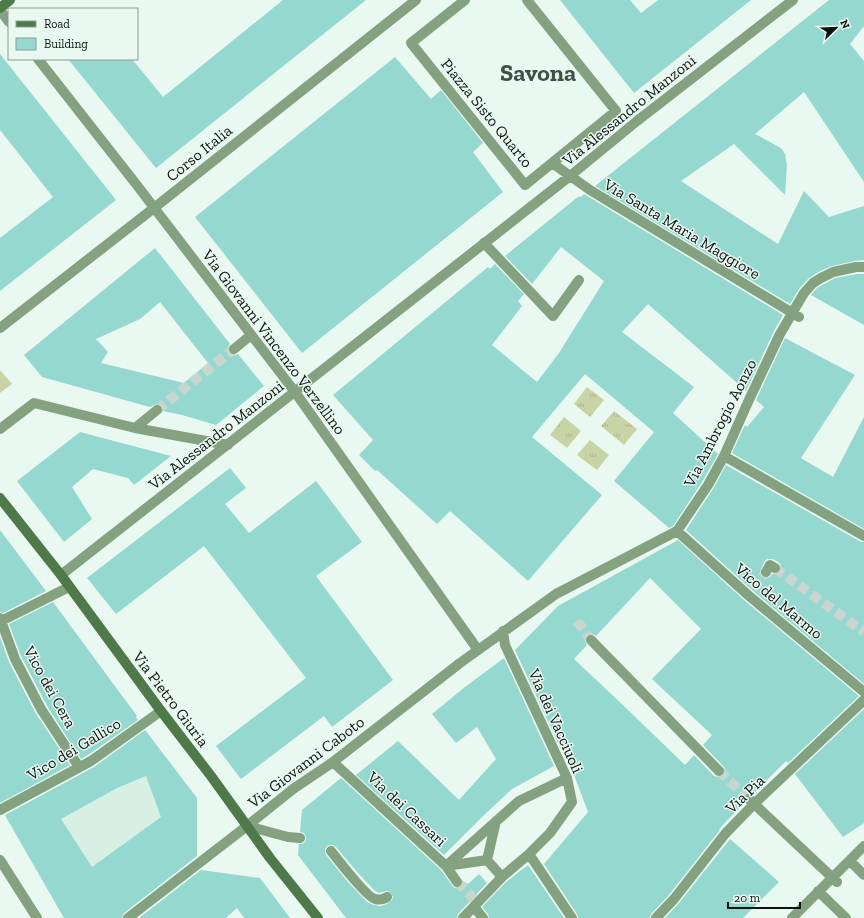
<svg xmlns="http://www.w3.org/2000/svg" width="864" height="918" viewBox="0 0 864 918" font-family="'Zilla Slab',serif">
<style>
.built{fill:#d8f0e4}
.grass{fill:url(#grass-tufts)}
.green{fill:#c9d4a4}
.building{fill:#94d8d0;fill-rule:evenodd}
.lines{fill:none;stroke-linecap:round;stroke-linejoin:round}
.street-tunnel{stroke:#c8d6cf;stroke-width:10;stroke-dasharray:10 5;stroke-linecap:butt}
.lane{stroke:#84a180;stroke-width:10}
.street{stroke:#84a180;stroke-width:10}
.secondary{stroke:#4e7948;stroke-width:10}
.labels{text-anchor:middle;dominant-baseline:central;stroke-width:3;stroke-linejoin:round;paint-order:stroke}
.street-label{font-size:16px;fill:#0e1310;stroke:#e9f8f1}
.town-label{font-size:24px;font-weight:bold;fill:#43504a;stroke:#e9f8f1}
</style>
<defs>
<pattern id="grass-tufts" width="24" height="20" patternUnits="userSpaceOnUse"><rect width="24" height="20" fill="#c9d4a4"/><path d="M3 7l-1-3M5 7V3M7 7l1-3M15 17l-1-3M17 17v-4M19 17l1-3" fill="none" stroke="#abb58c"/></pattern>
</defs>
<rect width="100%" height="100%" fill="#e9f8f1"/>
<path class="built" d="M149,735L197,798L64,918L5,816L55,791L104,764L144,736Z"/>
<path class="grass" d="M587,387L604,400L590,417L574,404Z
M614,411L637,429L624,445L601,426Z
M564,417L581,431L567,448L550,435Z
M590,440L609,455L597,470L577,455Z"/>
<path class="green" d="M0,370L12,384L0,393Z"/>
<path class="building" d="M283,0H366L156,168L68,59H132L163,97Z
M560,0H630L641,13L658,0H751L634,93Z
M829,0H864V26L850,44L864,61V182L804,92L755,134L781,148L785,154L787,165L785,195L734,144L681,181L778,244L804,191L829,217L864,206V260L855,261L832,266L818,272L808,279L799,289L790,304L595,186Z
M0,54L116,200L0,291V238L53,197L0,130Z
M395,57L431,99L441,90L483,143L473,152L503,192L302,353L195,217Z
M584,194L783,315L774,331L746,391L648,304L622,332L694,387L673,413L718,454L702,482L673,526L669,528L614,481L654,432L585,374L532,437L602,495L528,581L450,511L437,524L377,470L375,471L359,455L373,440L333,395L488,267L490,269L495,264L524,294L518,301L522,306L492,345L537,382L559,353L604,281L561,247L532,284L505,256L579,196L581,197Z
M155,248L230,344L228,347L229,353L232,355H235L238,354L264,386L216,425L182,415L163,411L162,406L159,404H156L150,407L42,377L24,355ZM160,302L208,363L184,383L101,363L108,352L96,339L140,319Z
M857,274H864V325L811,295L817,288L835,278Z
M785,338L855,375L801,458L833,477L864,417V529L732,453L745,425L747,427L764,407L756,400Z
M80,432L171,456L134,485L128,478L93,469L72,487L92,519L64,542L17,481Z
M726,465L861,542H864V684L752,590L686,530L713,489ZM767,559H773L778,562L781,565V568L778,573L775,574H772L770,577L766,578L761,576L760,572L764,562Z
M230,468L246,488L225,504L249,533L316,481L362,542L316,576L393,680L332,727L324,716L241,779L216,746L306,678L204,546L116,614L87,578Z
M0,530L46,591L3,613L0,612Z
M678,540L744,600L859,696L788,763L786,761L753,794L750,793L745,794L743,798L744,803L719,829L720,830L669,895L651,914L650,918H578L577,914L544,864L588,812L568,759L566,760L515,650L519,646L558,606ZM650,578L701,629L652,679L712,735L703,745L724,767L725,772L724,775L721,777H718L714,776L694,755L685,765L626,708L574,659L587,645L585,641L586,636L590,634H593L596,636Z
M53,602L137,716L136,717L138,720L88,755L81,759L47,706L21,656L9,624Z
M0,637L9,662L35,712L70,765L0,803Z
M504,658L554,766L512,789L481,818L444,855L356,775L398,741L459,800L496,759L477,727L456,743L432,714L465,687Z
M864,709V823L843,837L795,774Z
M145,730L197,798V856L124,913L122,918H64L5,815L94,767ZM146,776L161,817L92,867L61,819L117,788Z
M341,778L441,870L454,888H458L461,887L463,884V881L468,884L479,874L487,883L458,914L457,918H346L298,855L299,844H302L305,842L306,838L304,833L300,832L302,810ZM330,845H333L336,847L358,873L375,891L379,893L387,891L390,892L393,897L392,900L387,904L380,906L374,905L367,902L348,882L326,855L325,852V849L327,846Z
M730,839L779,882L743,918H665L679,903Z
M528,865L564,918H489L488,914L482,907L506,882Z
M201,870L260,878L290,918H244L237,908L226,918H139Z"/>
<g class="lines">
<path class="street-tunnel" d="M157,410L234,349
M775,568L864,632
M753,589L766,572
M577,621L591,640
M719,771L749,799
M457,882L474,899"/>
<path class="lane" d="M484,243L553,316L579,280
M247,826L288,837L300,838
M331,851C338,860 367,897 375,899C380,900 384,899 387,897"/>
<path class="street" d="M465,0L411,43L525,185L616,111L527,0
M0,10L9,22
M38,59L136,184L295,392L478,650
M552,163L590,190L799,317
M0,328L154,208L416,0
M234,349L251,335
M135,428L157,410
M0,429L34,403L135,428L228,445
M724,456L864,536
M677,531L748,595L864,692
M766,572L770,565L775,568
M61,575L570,176L637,121L793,0
M0,618L15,659L41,709L79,767
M1,621L69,587
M591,640L719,771
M333,762L446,866L457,882
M749,799L837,882
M0,810L91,761L161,711
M529,854L572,918
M0,860L37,918
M487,860L496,821
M850,861L864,875
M446,866L519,801L567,778
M446,866L487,860L502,877
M818,891L846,918
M474,907L483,918
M128,918L247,826L293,789L333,762L460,663L556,594L677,531L708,485L724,456L748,402L780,334L804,293L813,283L821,278L833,272L856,267H864
M463,918L502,877L529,854L550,833L572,802L567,778L505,645L503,631
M656,918L674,899L725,834L754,804L864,700
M792,918L864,846"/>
<path class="secondary" d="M0,8L10,0
M0,498L61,575L161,711L211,776L270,858L318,918"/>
</g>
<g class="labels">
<g class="street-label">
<text transform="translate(629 110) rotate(-39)">Via Alessandro Manzoni</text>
<text transform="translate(487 113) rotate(51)">Piazza Sisto Quarto</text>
<text transform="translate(199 153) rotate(-39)">Corso Italia</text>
<text transform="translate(682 229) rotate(31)">Via Santa Maria Maggiore</text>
<text transform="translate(274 342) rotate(53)">Via Giovanni Vincenzo Verzellino</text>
<text transform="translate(720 423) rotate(-63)">Via Ambrogio Aonzo</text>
<text transform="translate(216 435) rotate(-38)">Via Alessandro Manzoni</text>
<text transform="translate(779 601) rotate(40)">Vico del Marmo</text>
<text transform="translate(50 687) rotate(61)">Vico dei Cera</text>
<text transform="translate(171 699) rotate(53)">Via Pietro Giuria</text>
<text transform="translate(556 721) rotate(66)">Via dei Vacciuoli</text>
<text transform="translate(74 749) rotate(-31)">Vico dei Gallico</text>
<text transform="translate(306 762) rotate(-37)">Via Giovanni Caboto</text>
<text transform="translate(745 794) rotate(-44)">Via Pia</text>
<text transform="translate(407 809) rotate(43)">Via dei Cassari</text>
</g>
<g class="town-label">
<text x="538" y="72">Savona</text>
</g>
</g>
<rect x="8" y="8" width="130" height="52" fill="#e9f8f1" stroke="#919c97"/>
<rect x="16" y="21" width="20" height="6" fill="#4e7948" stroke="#919c97"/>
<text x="44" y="28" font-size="12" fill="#0e1310">Road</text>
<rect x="16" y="38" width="20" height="12" fill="#94d8d0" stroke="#919c97"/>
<text x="44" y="48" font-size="12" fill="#0e1310">Building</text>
<g transform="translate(836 28) rotate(67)" stroke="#e9f8f1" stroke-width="3" paint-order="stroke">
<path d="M0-3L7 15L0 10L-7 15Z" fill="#0e1310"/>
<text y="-6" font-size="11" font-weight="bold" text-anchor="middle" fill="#0e1310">N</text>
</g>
<path d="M728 902v6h72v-6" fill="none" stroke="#0e1310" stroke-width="2"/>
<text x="734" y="902" font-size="12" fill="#0e1310" stroke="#e9f8f1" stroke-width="3" paint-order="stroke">20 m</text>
</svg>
